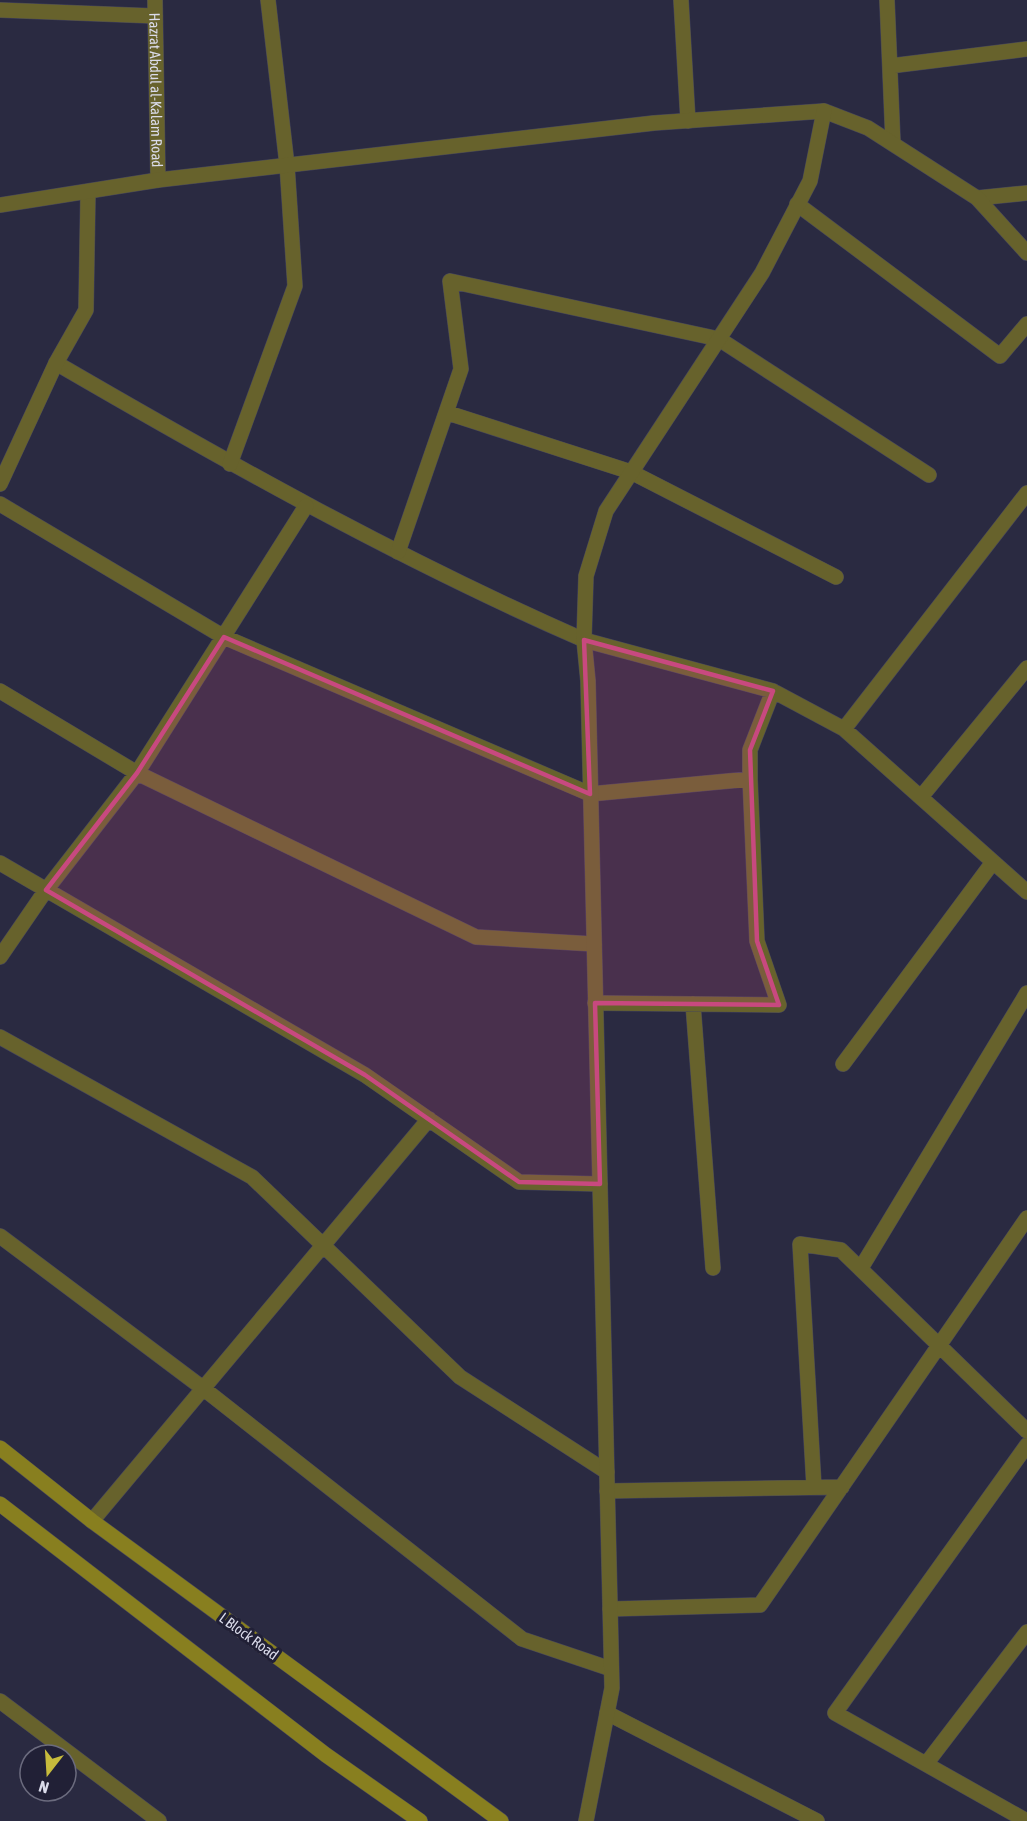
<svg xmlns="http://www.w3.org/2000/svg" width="1027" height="1821" viewBox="0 0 1027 1821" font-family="'Asap Condensed',sans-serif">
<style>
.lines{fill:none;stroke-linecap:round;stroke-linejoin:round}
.service-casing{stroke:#46465c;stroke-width:16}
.minor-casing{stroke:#46465c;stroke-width:16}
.tertiary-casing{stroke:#46465c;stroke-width:16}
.secondary-casing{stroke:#46465c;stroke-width:16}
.service{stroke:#67622c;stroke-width:15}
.minor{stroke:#67622c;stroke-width:15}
.tertiary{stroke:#67622c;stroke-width:15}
.secondary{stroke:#887f1f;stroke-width:15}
.marked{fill:#c8497f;fill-opacity:0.2;stroke:#c8497f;stroke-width:4.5;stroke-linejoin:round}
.labels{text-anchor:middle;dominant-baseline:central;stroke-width:6;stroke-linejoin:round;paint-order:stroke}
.street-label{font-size:15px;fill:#dadbea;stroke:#212036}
</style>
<rect width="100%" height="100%" fill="#2a2a41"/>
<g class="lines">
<defs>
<path id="service" d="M56,363C228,463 401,560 584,640"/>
<path id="minor" d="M681,0L688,121
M887,0L893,143
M0,10L155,16
M890,66L1027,49
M977,198L1027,193
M797,204L1000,356L1027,324
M448,413L631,472L836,577
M230,464L295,286L287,165L268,0
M0,484L56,363L86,310L88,192
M0,504L224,637L590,794L750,779L757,941L779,1005L595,1003
M398,552L461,369L450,281L719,339L929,475
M584,640L773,691
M0,691L137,773L476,937L594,944
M844,729L1027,493
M750,779V750L773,691L844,729L1027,892
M921,797L1027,668
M0,863L365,1075L519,1182L600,1184
M0,957L46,890L137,773L306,506
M693,1004L713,1268
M0,1037L252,1177L460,1377L607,1472
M843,1064L993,862
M0,1236L204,1389L522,1639L611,1669
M861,1268L1027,993
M814,1487L800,1244L841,1250L1027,1431
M607,1491L842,1487
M92,1521L429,1119
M610,1609L760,1605L1027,1218
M0,1701L159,1821
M607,1713L817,1821
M926,1764L1027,1632
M1025,1820L835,1713L1027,1445"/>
<g id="tertiary">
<path id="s1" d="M155,0L158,180"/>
<path d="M0,205L158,180L654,123L824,111L868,128L977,198L1027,253"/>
<path d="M586,1821L612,1688L588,681L584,640L586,576L606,511L762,273L810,181L824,111"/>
</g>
<path id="secondary" d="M0,1448L92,1521L501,1821
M0,1504L326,1755L420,1821"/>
</defs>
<use href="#service" class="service-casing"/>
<use href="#minor" class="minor-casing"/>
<use href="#tertiary" class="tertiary-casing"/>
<use href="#secondary" class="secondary-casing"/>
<use href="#service" class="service"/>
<use href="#minor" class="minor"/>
<use href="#tertiary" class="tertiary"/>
<use href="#secondary" class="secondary"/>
</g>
<path class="marked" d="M224,637L590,794L584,640L773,691L750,750L757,941L779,1005L595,1003L600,1184L519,1182L365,1075L46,890L137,773Z"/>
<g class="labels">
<g class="street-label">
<text stroke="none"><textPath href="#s1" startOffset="90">Hazrat Abdul al-Kalam Road</textPath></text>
<text transform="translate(249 1636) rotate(36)">L Block Road</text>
</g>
</g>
<g transform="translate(48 1773) rotate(197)"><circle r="28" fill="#212036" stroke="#6b6b7e" stroke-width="1.5"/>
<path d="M0-4.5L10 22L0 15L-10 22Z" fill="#c7bb3c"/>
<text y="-9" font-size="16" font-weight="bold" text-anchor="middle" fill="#dadbea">N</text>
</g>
</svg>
